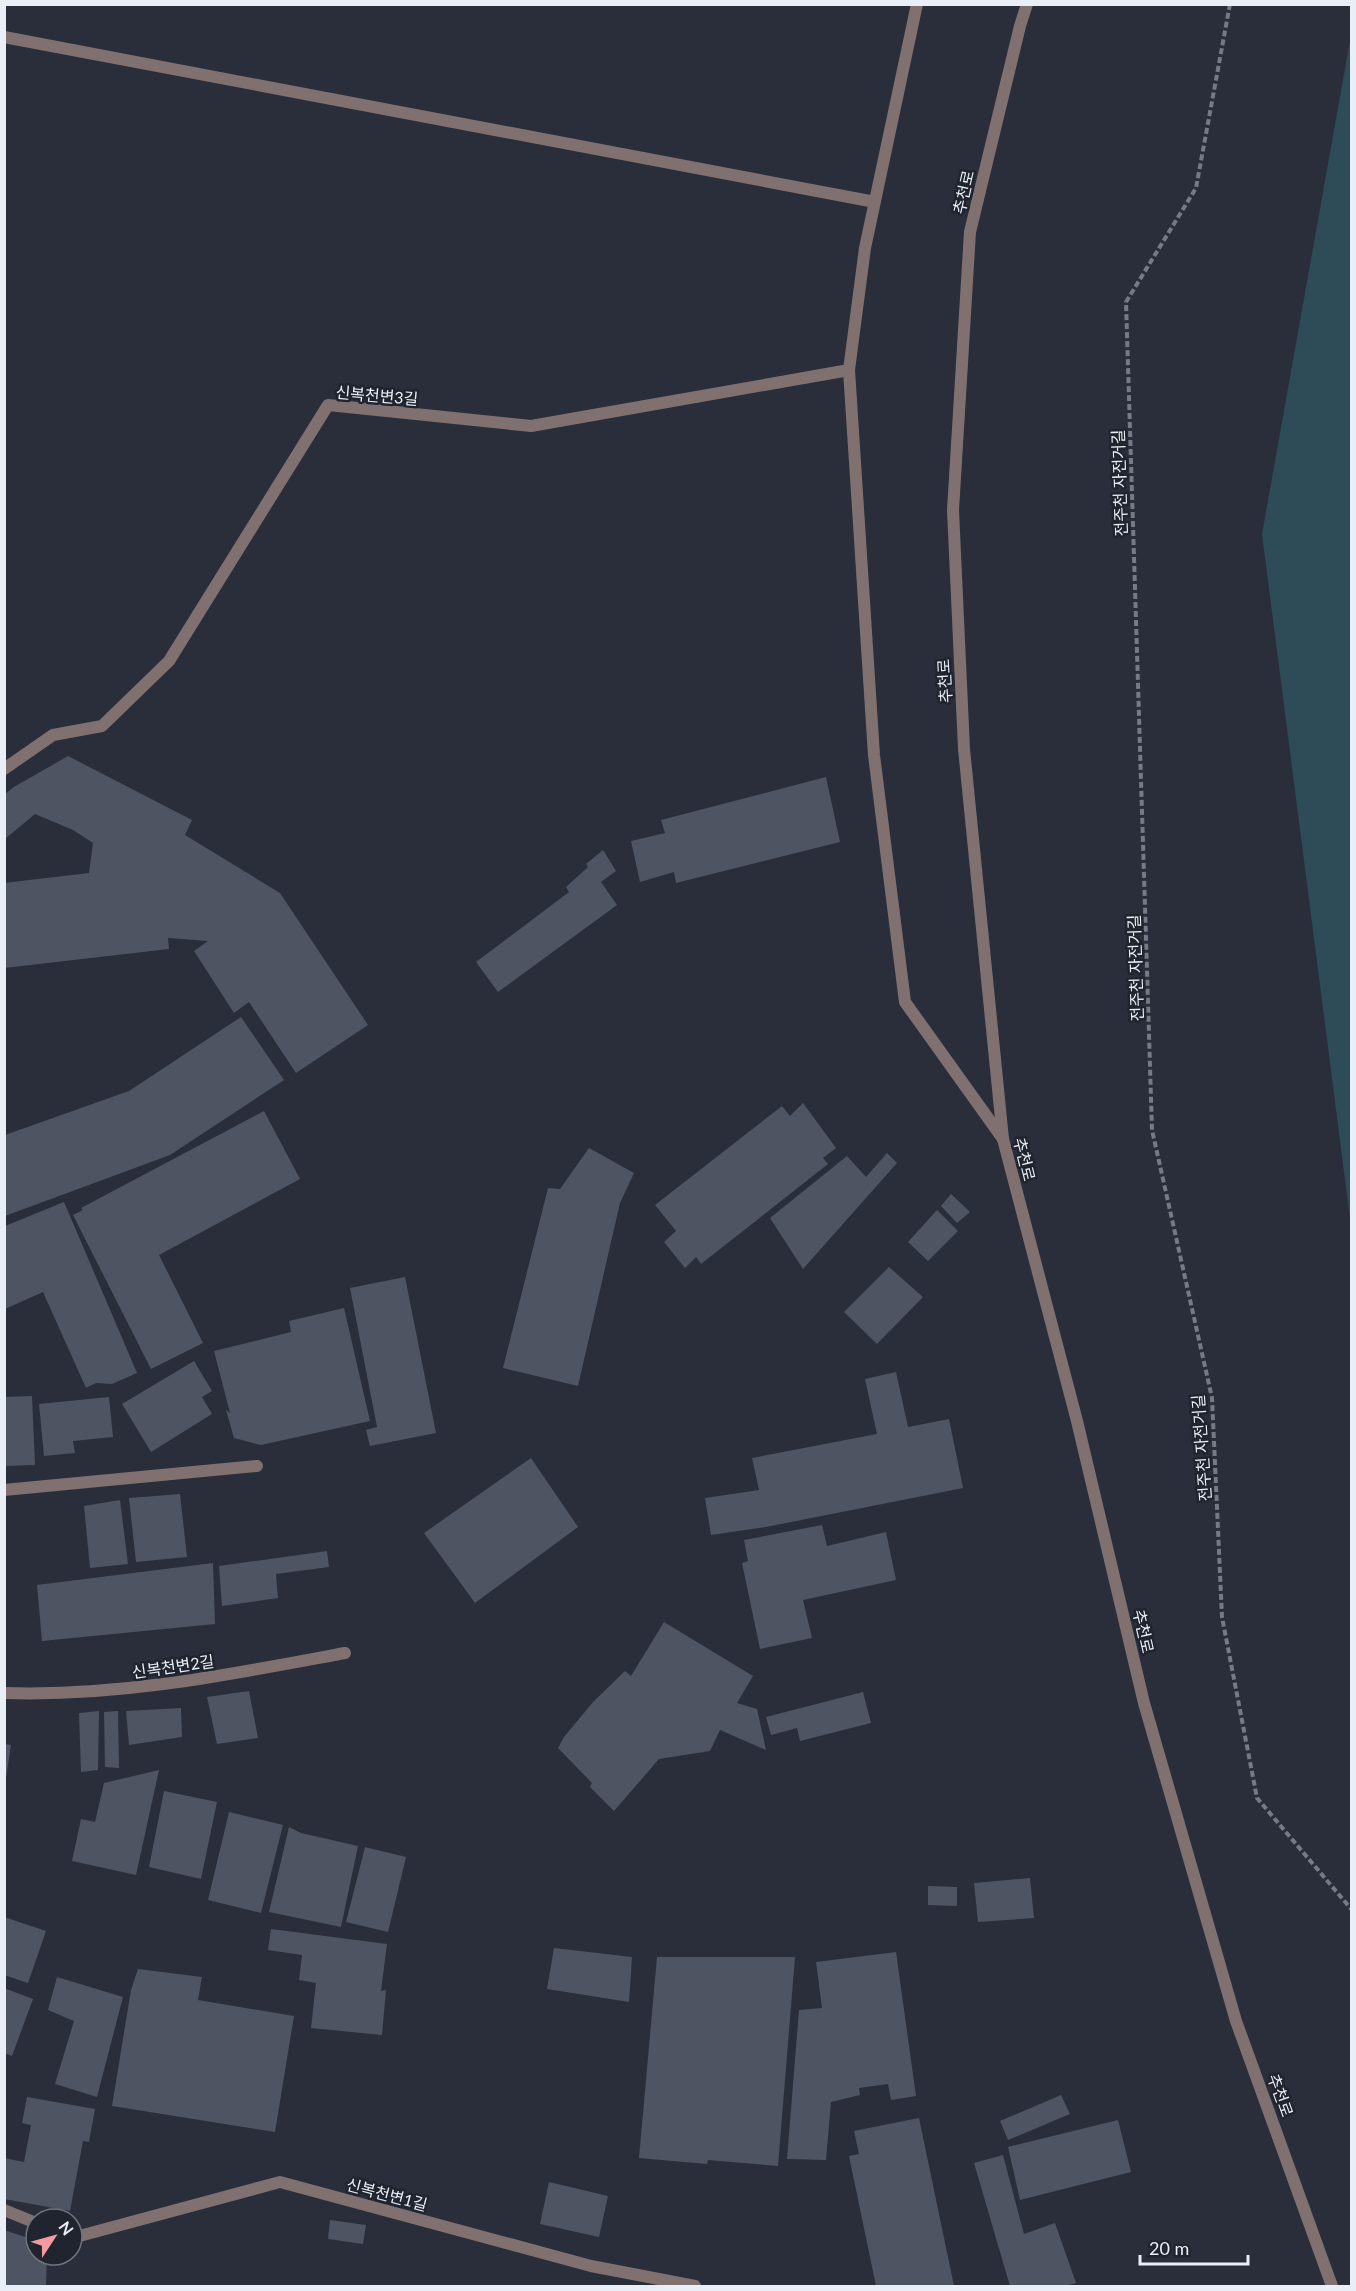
<svg xmlns="http://www.w3.org/2000/svg" width="1356" height="2291" viewBox="0 0 1356 2291" font-family="Lato,'Noto Sans KR',sans-serif">
<style>
.water{fill:#2d4c58}
.building{fill:#4e5461}
.lines{fill:none;stroke-linecap:round;stroke-linejoin:round}
.path{stroke:#757a84;stroke-width:4;stroke-dasharray:6 3;stroke-linecap:butt}
.lane{stroke:#807170;stroke-width:12}
.street{stroke:#807170;stroke-width:12}
.labels{text-anchor:middle;dominant-baseline:central;stroke-width:5;stroke-linejoin:round;paint-order:stroke}
.street-label{font-size:16px;fill:#eaeef6;stroke:#1f242f}
</style>
<rect width="100%" height="100%" fill="#292e3a"/>
<path class="water" d="M1351,35H1352L1351,1226L1262,534Z"/>
<path class="building" d="M68,756L192,820L185,835L280,893L368,1025L296,1073L249,1002L234,1013L194,951L208,941L168,938L169,949L4,968V883L89,873L93,843L73,830L35,814L5,839V794L14,787Z
M826,777L840,842L676,883L674,872L640,882L631,841L665,833L661,820Z
M603,850L616,871L601,882L617,905L498,992L476,962L569,892L566,887L588,867L586,864Z
M241,1017L284,1080L170,1155L5,1216V1135L129,1091Z
M803,1103L836,1148L823,1158L828,1164L701,1264L696,1257L685,1268L664,1242L676,1231L655,1205L782,1106L790,1116Z
M264,1111L300,1179L159,1255L203,1343L151,1369L73,1215L83,1210L81,1208Z
M589,1148L634,1173L620,1203L578,1386L503,1368L548,1188L560,1189Z
M887,1153L897,1163L803,1269L770,1218L847,1156L866,1177Z
M951,1194L970,1212L957,1223L941,1206Z
M64,1202L137,1373L112,1384L96,1383L86,1388L43,1292L5,1309V1226Z
M937,1210L958,1231L928,1261L908,1242Z
M889,1267L923,1297L877,1344L844,1312Z
M405,1277L436,1433L370,1446L366,1430L377,1427L350,1288Z
M344,1308L370,1421L261,1445L234,1438L226,1410L230,1413L214,1351L291,1332L289,1321Z
M194,1361L212,1391L202,1397L212,1414L151,1452L122,1404Z
M896,1372L908,1427L949,1419L963,1488L766,1527L711,1535L705,1498L759,1490L752,1458L877,1434L865,1379Z
M32,1396L35,1465L4,1466V1397Z
M109,1397L113,1437L73,1441L75,1453L44,1456L39,1404Z
M531,1458L578,1527L475,1603L424,1533Z
M180,1494L187,1557L136,1562L129,1498Z
M120,1500L128,1564L90,1568L84,1506Z
M822,1525L827,1546L886,1532L896,1580L803,1600L812,1638L760,1649L742,1563L748,1561L744,1540Z
M327,1551L329,1567L276,1574L278,1598L222,1606L219,1566Z
M213,1563L215,1624L42,1641L37,1585Z
M664,1622L753,1676L737,1703L757,1709L766,1750L720,1730L710,1751L659,1759L614,1811L590,1787L592,1783L558,1748L564,1737L593,1702L625,1671L631,1676Z
M249,1691L258,1738L217,1744L207,1697Z
M863,1692L871,1723L800,1741L797,1728L771,1735L766,1717Z
M181,1708L182,1737L129,1745L126,1711Z
M99,1711L98,1770L81,1772L79,1713Z
M118,1711L119,1768L105,1767L104,1712Z
M4,1744L11,1745L6,1778L4,1777Z
M159,1770L136,1875L72,1861L81,1819L95,1822L104,1783Z
M164,1791L217,1802L201,1879L149,1867Z
M229,1812L283,1825L261,1913L208,1900Z
M289,1827L301,1833L358,1846L341,1927L269,1912Z
M365,1847L406,1857L388,1932L346,1922Z
M1030,1878L1034,1918L978,1922L974,1883Z
M928,1886L957,1887V1906L928,1905Z
M4,1917L46,1931L28,1983L4,1975Z
M271,1929L387,1944L381,1991L386,1990L382,2035L311,2028L316,1983L299,1980L302,1955L268,1950Z
M554,1948L632,1957L629,2002L547,1989Z
M896,1952L916,2096L891,2100L888,2084L859,2088L860,2095L831,2102L826,2160L787,2159L799,2010L822,2008L816,1962Z
M657,1957H795L778,2166L708,2160L707,2164L639,2158Z
M138,1969L202,1977L198,2000L294,2016L275,2132L112,2106L131,1990Z
M57,1977L123,1997L97,2097L55,2084L74,2021L48,2010Z
M4,1988L33,1999L12,2056L4,2053Z
M1061,2095L1070,2114L1008,2140L1000,2121Z
M27,2097L95,2109L89,2142L83,2141L70,2211L4,2199V2158L24,2162L31,2125L22,2123Z
M919,2118L954,2286H876L849,2156L859,2154L854,2131Z
M1118,2120L1131,2172L1020,2200L1008,2147Z
M1003,2155L1024,2234L1055,2223L1076,2283L1066,2286H1010L974,2163Z
M549,2182L608,2196L599,2237L540,2224Z
M330,2220L366,2225L363,2244L328,2239Z
M4,2230L34,2240L33,2254L47,2255L46,2286H4Z"/>
<g class="lines">
<path class="path" d="M1230,4L1196,188L1126,302L1152,1130L1212,1398L1222,1617L1257,1798L1352,1910"/>
<path class="lane" d="M917,4L865,248L849,370L874,755L905,1002L1003,1139
M4,37L875,202
M4,769L53,735L102,726L169,661L328,405L531,426L849,370
M4,1490L257,1466
M4,1693C120,1697 232,1674 345,1653
M4,2210L36,2223
M72,2238L280,2182L591,2266L695,2286"/>
<path class="street" d="M1027,4L1020,26L970,232L953,510L964,749L1003,1139L1077,1421L1144,1703L1236,2021L1332,2286"/>
</g>
<g class="labels">
<g class="street-label">
<text transform="translate(963 192) rotate(-77)">추천로</text>
<text transform="translate(377 395) rotate(5)">신복천변3길</text>
<text transform="translate(1119 483) rotate(-92)">전주천 자전거길</text>
<text transform="translate(944 681) rotate(-93)">추천로</text>
<text transform="translate(1135 968) rotate(-92)">전주천 자전거길</text>
<text transform="translate(1025 1159) rotate(76)">추천로</text>
<text transform="translate(1201 1448) rotate(-94)">전주천 자전거길</text>
<text transform="translate(1144 1631) rotate(77)">추천로</text>
<text transform="translate(173 1666) rotate(-8)">신복천변2길</text>
<text transform="translate(1281 2095) rotate(70)">추천로</text>
<text transform="translate(387 2194) rotate(15)">신복천변1길</text>
</g>
</g>
<rect width="1356" height="2291" fill="none" stroke="#eaeef6" stroke-width="12"/>
<g transform="translate(54 2237) rotate(54)"><circle r="28" fill="#1f242f" stroke="#70757f" stroke-width="1.5"/>
<path d="M0-4.5L10 22L0 15L-10 22Z" fill="#f59b9f"/>
<text y="-9" font-size="16" font-weight="bold" text-anchor="middle" fill="#eaeef6">N</text>
</g>
<path d="M1140 2255v9h108v-9" fill="none" stroke="#eaeef6" stroke-width="3"/>
<text x="1149" y="2255" font-size="18" fill="#eaeef6" stroke="#1f242f" stroke-width="4.5" paint-order="stroke">20 m</text>
</svg>
